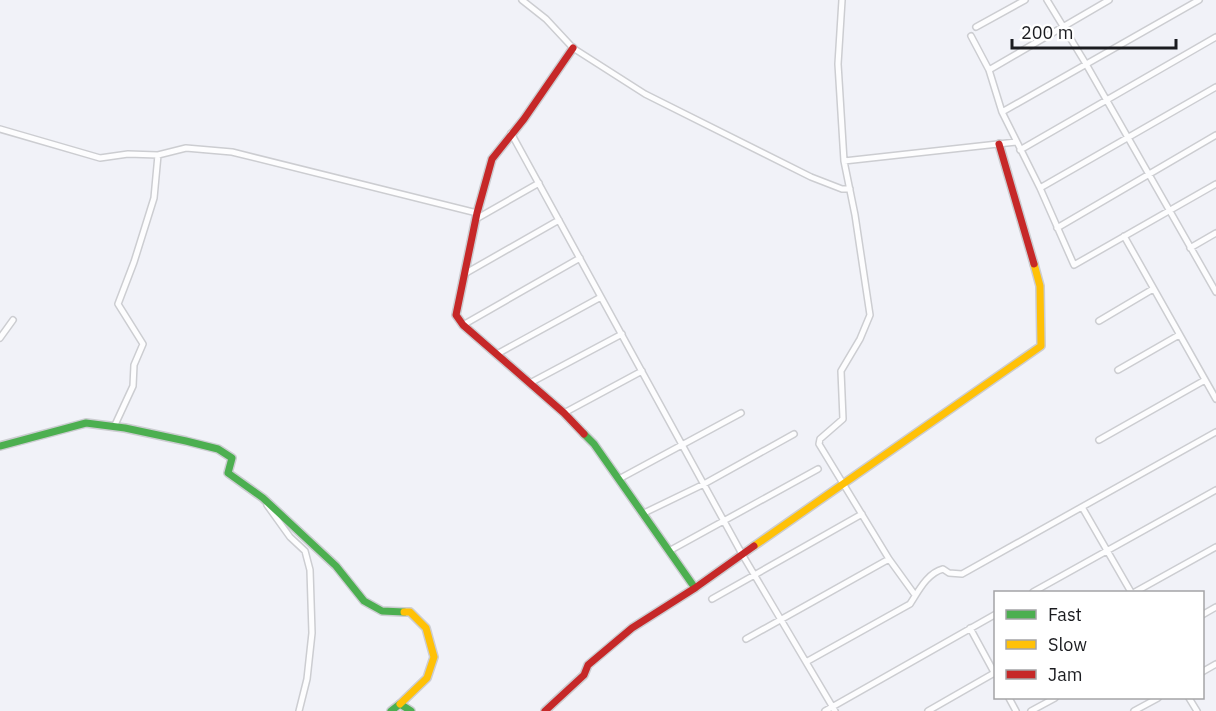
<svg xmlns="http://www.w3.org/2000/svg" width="1216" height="711" viewBox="0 0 1216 711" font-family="'IBM Plex Sans',sans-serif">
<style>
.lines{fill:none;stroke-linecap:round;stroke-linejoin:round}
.street-casing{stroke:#cccdd1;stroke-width:8}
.fast-casing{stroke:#cccdd1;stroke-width:10}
.slow-casing{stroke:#cccdd1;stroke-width:10}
.jam-casing{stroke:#cccdd1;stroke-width:10}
.street{stroke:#fdfdfe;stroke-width:5}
.fast{stroke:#4caf50;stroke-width:7}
.slow{stroke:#ffc107;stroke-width:7}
.jam{stroke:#c62828;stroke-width:7}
</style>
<rect width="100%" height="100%" fill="#f1f2f8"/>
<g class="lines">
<defs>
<path id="street" d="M522,0L546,19L573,48L645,94L811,177L842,189H850
M842,0L838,64L844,161L855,215L870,315L860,339L841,371L843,419L820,439L819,444L889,559L915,595
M1047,0L1086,64L1216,292
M976,27L1025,0
M971,36L989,70L1002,112L1040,188L1074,265L1216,184
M989,70L1109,0
M1002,112L1199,0
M0,129L100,158L128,154L158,155L186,148L232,152L477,213
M511,133L742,554L835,711
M1020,150L1216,37
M844,161L1016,142
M1040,188L1216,87
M476,219L539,183
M1057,228L1216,135
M1124,236L1216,399
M1190,248L1216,233
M466,273L559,220
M1099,321L1153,289
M463,325L580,258
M0,338L13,320
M497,354L601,297
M1118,370L1179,335
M530,383L622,334
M564,413L642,371
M114,427L133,386L134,365L143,344L118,304L134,262L154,198L158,155
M1099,440L1205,380
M619,479L741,413
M267,505L290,537L305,551L310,570L312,633L307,679L299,711
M1082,507L1131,592
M642,514L704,484L794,434
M669,551L818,469
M1033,592L1216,490
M1135,592L1216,547
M712,599L862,514
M1202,615L1216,607
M970,628L995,674
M746,639L889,559
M806,662L910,604C918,592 927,573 943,569L949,573L962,574L1216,432
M1202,672L1216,664
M1009,698L1016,711
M1189,698L1197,711
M825,711L996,614
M928,711L996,672
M1031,711L1055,698
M1134,711L1158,698"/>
<path id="fast" d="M584,434L594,444L695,588
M0,446L86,423L125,428L186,441L218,449L232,458L228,473L263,498L336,566L364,601L382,611L404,612
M391,711L400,704L411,711"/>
<path id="slow" d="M754,546L1041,346L1040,286L1034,264
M400,704L427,678L434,657L426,628L410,612H404"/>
<path id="jam" d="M573,48L524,119L492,159L477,213L456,315L463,325L564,413L584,434
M999,144L1034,264
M545,711L584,675L588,665L632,628L695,588L754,546"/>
</defs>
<use href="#street" class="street-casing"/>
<use href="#fast" class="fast-casing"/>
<use href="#slow" class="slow-casing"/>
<use href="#jam" class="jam-casing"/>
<use href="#street" class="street"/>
<use href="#fast" class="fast"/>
<use href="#slow" class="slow"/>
<use href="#jam" class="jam"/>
</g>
<rect x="994" y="591" width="210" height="108" fill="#ffffff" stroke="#a4a4a6" stroke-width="1.5"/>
<rect x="1006" y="610" width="30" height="9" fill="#4caf50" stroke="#a4a4a6" stroke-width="1.5"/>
<text x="1048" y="621" font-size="18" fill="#1b1c20">Fast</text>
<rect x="1006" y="640" width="30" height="9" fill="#ffc107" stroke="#a4a4a6" stroke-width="1.5"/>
<text x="1048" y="651" font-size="18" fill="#1b1c20">Slow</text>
<rect x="1006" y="670" width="30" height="9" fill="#c62828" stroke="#a4a4a6" stroke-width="1.5"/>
<text x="1048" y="681" font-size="18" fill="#1b1c20">Jam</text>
<path d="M1012 39v9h164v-9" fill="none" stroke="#1b1c20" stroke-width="3"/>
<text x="1021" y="39" font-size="18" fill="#1b1c20" stroke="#ffffff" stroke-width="4.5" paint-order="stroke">200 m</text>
</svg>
